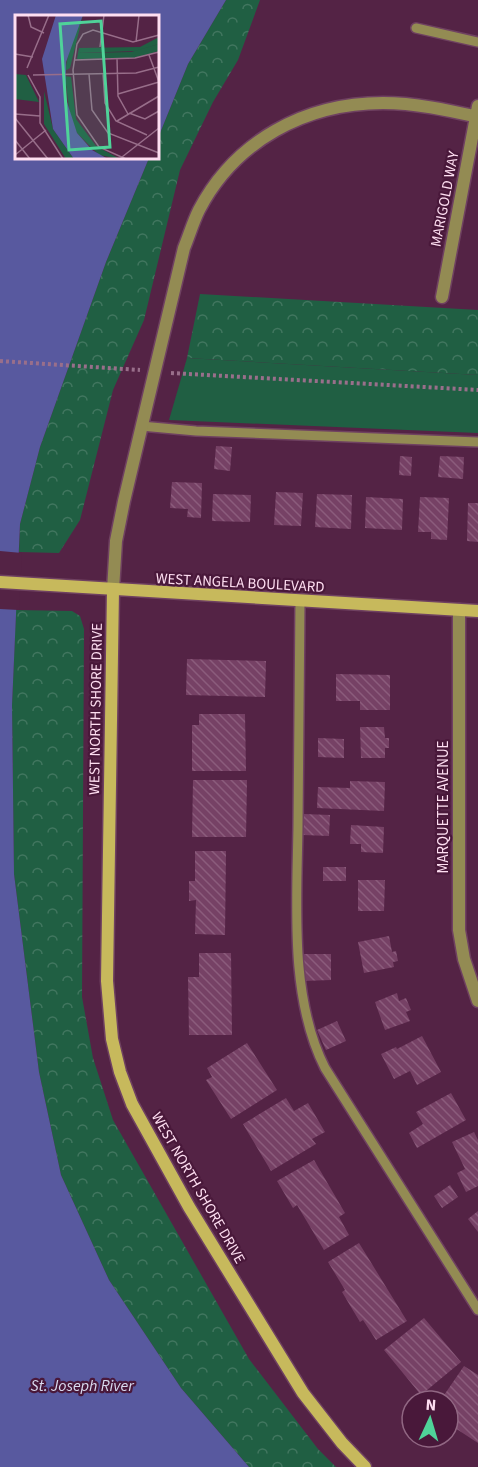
<svg xmlns="http://www.w3.org/2000/svg" width="478" height="1467" viewBox="0 0 478 1467" font-family="'Source Sans 3',sans-serif">
<style>
.forest{fill:url(#forest-crowns)}
.park{fill:#205f43}
.water{fill:#58599f}
.pier{fill:#542345}
.building{fill:url(#building-back-hatch)}
.lines{fill:none;stroke-linecap:round;stroke-linejoin:round}
.lane-casing{stroke:#6f4161;stroke-width:12}
.street-casing{stroke:#6f4161;stroke-width:15}
.secondary-casing{stroke:#6f4161;stroke-width:15}
.path{stroke:#996f8b;stroke-width:4;stroke-dasharray:3 3;stroke-linecap:butt}
.lane{stroke:#938b53;stroke-width:9}
.street{stroke:#938b53;stroke-width:12}
.secondary{stroke:#c7b95c;stroke-width:12}
.labels{text-anchor:middle;dominant-baseline:central;stroke-width:4.5;stroke-linejoin:round;paint-order:stroke}
.street-label{font-size:15px;fill:#fedef1;stroke:#49183a}
.water-label{font-size:16px;font-style:italic;fill:#d9dbf0;stroke:#49183a}
.inset-road{fill:none;stroke:#986e8a;stroke-width:1.5}
.view{fill:#4fd399;fill-opacity:0.15;stroke:#4fd399;stroke-width:3}
.inset-edge{fill:none;stroke:#fedef1;stroke-width:3}
</style>
<defs>
<pattern id="forest-crowns" width="20" height="18" patternUnits="userSpaceOnUse" patternTransform="scale(1.5)"><rect width="20" height="18" fill="#205f43"/><path d="M2 6a3 3 0 1 1 6 0M12 15a3 3 0 1 1 6 0" fill="none" stroke="#41765f"/></pattern>
<pattern id="building-back-hatch" width="6" height="6" patternUnits="userSpaceOnUse" patternTransform="scale(1.5)"><rect width="6" height="6" fill="#764165"/><path d="M-1 5l2 2M0 0l6 6M5-1l2 2" fill="none" stroke="#8b5c7c"/></pattern>
</defs>
<rect width="100%" height="100%" fill="#542345"/>
<path class="forest" d="M226,0H260L238,60L213,102L180,170L144,320L113,390L80,520L59,553L19,552L20,524L40,447L106,262L149,158H158V138L188,64Z
M200,294L478,310V375L187,358Z
M16,610L72,611L80,616L84,629L82,997L93,1058L113,1120L249,1359L318,1449L336,1467H249L181,1388L109,1280L61,1175L39,1072L14,874L12,705Z"/>
<path class="park" d="M187,358L478,375V433L169,420Z"/>
<path class="water" d="M0,0H226L188,64L158,138V16H16V158H149L106,262L40,447L20,524L12,705L14,874L39,1072L61,1175L109,1280L181,1388L249,1467H0Z"/>
<path class="pier" d="M0,551L22,553L19,610L0,609Z"/>
<path class="building" d="M216,446L232,447L230,471L214,469Z
M400,456L412,457L411,476L399,475Z
M440,456L464,457L463,479L438,477Z
M172,482L202,483L201,518L187,517L188,509L170,508Z
M276,492L303,493L301,526L274,525Z
M213,494L251,495L250,522L212,521Z
M317,494L352,495L351,529L315,527Z
M366,497L403,499L402,530L365,528Z
M420,497L449,498L447,540L431,539V532H418Z
M468,503H478V542L467,541Z
M187,659L266,661L265,697L186,695Z
M336,674L390,675V710H360V701H336Z
M199,714H245L246,771H192V725H199Z
M360,727H384L385,738H389V748H385V758H361Z
M318,738L344,739V758L318,757Z
M193,780H247L246,837H192Z
M350,781L385,782L384,811L317,808L318,787L350,788Z
M304,814L330,815L329,836L303,835Z
M351,825L384,827L383,853L361,852V844H350Z
M195,851H226L225,935L195,934L196,900L189,901V881H195Z
M323,867H346V881H323Z
M358,880H385L384,911H358Z
M389,936L392,952L396,951L398,961L393,962L394,967L364,973L358,942Z
M199,953H231L232,1035H189L188,977H199Z
M303,954H331V980L303,981Z
M397,993L399,1001L406,998L411,1010L406,1012L410,1021L385,1030L375,1002Z
M337,1021L346,1041L326,1050L317,1030Z
M422,1036L441,1072L417,1085L410,1071L394,1079L381,1054L396,1047L397,1049Z
M247,1043L277,1090L231,1119L206,1080L212,1077L207,1068Z
M451,1093L466,1120L417,1148L409,1133L423,1124L416,1112Z
M286,1098L294,1111L308,1103L325,1132L312,1139L316,1144L271,1171L243,1124Z
M474,1132L478,1140V1186L466,1192L457,1173L465,1169L452,1142Z
M314,1160L345,1213L339,1217L349,1235L324,1250L297,1205L293,1208L277,1181Z
M450,1185L458,1197L442,1208L434,1196Z
M478,1211V1232L468,1219Z
M359,1243L407,1321L376,1340L363,1320L360,1322L342,1292L345,1290L328,1262Z
M424,1318L461,1362L421,1395L384,1350Z
M464,1366L478,1375V1443L455,1428L456,1425L448,1419V1401H440Z"/>
<g class="lines">
<defs>
<path id="lane" d="M416,28L478,42
M141,426L196,431L478,442
M300,601C300,676 299,751 298,825C297,903 289,997 325,1068L478,1310"/>
<path id="street" d="M442,297L478,106
M113,590L116,541L124,501L184,248C189,236 193,222 199,210C235,141 305,103 383,103C415,103 447,110 478,117
M459,610V930L464,959L478,1001"/>
<path id="secondary" d="M0,582L478,611
M113,590L107,981L112,1039L120,1072L132,1104L189,1207L303,1393L342,1443L365,1467"/>
</defs>
<use href="#lane" class="lane-casing"/>
<use href="#street" class="street-casing"/>
<use href="#secondary" class="secondary-casing"/>
<path class="path" d="M0,361L140,370
M171,373L478,390"/>
<use href="#lane" class="lane"/>
<use href="#street" class="street"/>
<use href="#secondary" class="secondary"/>
</g>
<g class="labels">
<g class="street-label">
<text transform="translate(445 199) rotate(-79)">MARIGOLD WAY</text>
<text transform="translate(240 583) rotate(3)">WEST ANGELA BOULEVARD</text>
<text transform="translate(96 709) rotate(-89)">WEST NORTH SHORE DRIVE</text>
<text transform="translate(443 807) rotate(-90)">MARQUETTE AVENUE</text>
<text transform="translate(198 1188) rotate(60)">WEST NORTH SHORE DRIVE</text>
</g>
<g class="water-label">
<text x="82" y="1386">St. Joseph River</text>
</g>
</g>
<g transform="translate(15 15)">
<rect width="144" height="144" fill="#542345"/>
<path d="M68,0L55,53L50,56L55,31ZM144,22V29L122,36L63,38L64,33L125,32ZM50,61L56,62L61,104L81,131L105,144L84,140L62,118L55,101ZM29,76L38,114L59,144H51L29,109Z" fill="#205f43"/>
<path d="M144,29V36L121,43L62,44L63,38L116,37ZM0,59L11,60L24,87L0,84Z" fill="#205f43"/>
<path d="M41,0H68L51,47V84L62,118L77,135L93,144H59L38,114L27,44Z" fill="#58599f"/>
<path class="inset-road" d="M13,0L16,12L29,18M121,27L124,0M85,32L89,0M0,39L18,42M134,40L144,67M102,43L103,81L113,99M60,45L120,43L144,37M12,53L34,0M88,58L90,88L101,106L132,120M74,59L77,95L93,118L144,138M13,60L25,82V108L48,144M18,60L121,58L144,52M103,79L144,67M114,98L130,104L144,96M0,99L25,101M0,103L33,144M102,106L144,81M0,125L15,144M0,140L31,115M107,142L144,113M111,144L84,132L62,100L58,55L62,29L68,19L78,15L118,27L144,20"/>
<path class="view" d="M86,6L95,132L54,135L45,9Z"/>
<rect width="144" height="144" class="inset-edge"/>
</g>
<g transform="translate(430 1419) rotate(4)"><circle r="28" fill="#49183a" stroke="#916783" stroke-width="1.5"/>
<path d="M0-4.5L10 22L0 15L-10 22Z" fill="#4fd399"/>
<text y="-9" font-size="16" font-weight="bold" text-anchor="middle" fill="#fedef1">N</text>
</g>
</svg>
